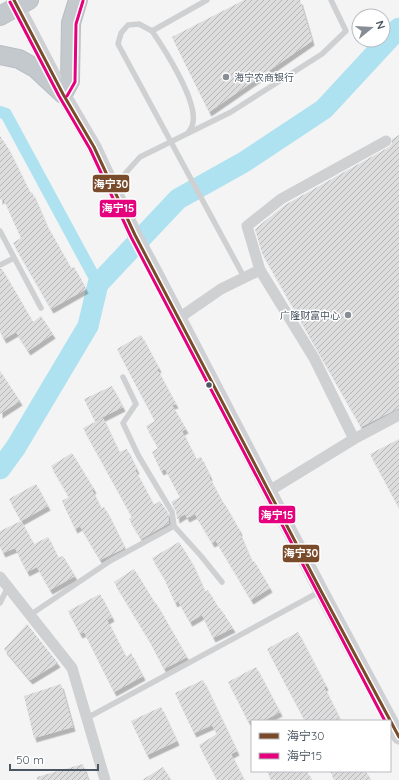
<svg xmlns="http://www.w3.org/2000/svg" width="399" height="780" font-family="Quicksand,'Noto Sans SC',sans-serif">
  <defs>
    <pattern id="building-hatch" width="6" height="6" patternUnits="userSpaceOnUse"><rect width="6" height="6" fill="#ddddde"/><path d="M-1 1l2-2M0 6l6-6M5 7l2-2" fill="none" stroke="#b5b6b7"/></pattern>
    <filter id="shadow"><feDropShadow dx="2.5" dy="4.5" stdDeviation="0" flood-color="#0004"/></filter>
  </defs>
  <rect width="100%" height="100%" fill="#f4f4f4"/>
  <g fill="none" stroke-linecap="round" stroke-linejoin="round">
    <path stroke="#aee2f0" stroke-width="12" d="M0,112L6,114L98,284"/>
    <path stroke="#aee2f0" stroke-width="21" d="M0,469L16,447L88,326L98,284L178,199L244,162L324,109L399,28"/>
  </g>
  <path fill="url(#building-hatch)" filter="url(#shadow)" d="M244,0H300L312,41L209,112L172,37Z
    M399,135V408L361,427L262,253L255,229L285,205L389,147L392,144V139Z
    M0,136L8,148L30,193L32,192L46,224L71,268L74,267L86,289L51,309L13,243L21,238L3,198L0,200Z
    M0,269H2L33,322L41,316L53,334L28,351L16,332L4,339L0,332Z
    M141,335L159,368L157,369L176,404L172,405L186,429L182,431L196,459L201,457L210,476L209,477L223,503H224L240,531L239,532L252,562L254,561L270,588L251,600L216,541L212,543L195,514L187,518L185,514L177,519L176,510L171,502L180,497L165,469L161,471L152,452L158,448L146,426L155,421L117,349Z
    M0,371L20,401L0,414Z
    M112,386L123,407L95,421L84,399Z
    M103,418L119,452L127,449L137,470H135L154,505L160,501L168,513L169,523L141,539L129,519L132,517L83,428Z
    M399,439V508L370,454Z
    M72,453L94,489L92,490L101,508L104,507L108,514L125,548L100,560L80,526L75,529L62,501L69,497L51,466Z
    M36,484L48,506L21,521L9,499Z
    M21,521L34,544L48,537L58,558L63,556L75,576L50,590L37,567L27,572L15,548L3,553L0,547V531Z
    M179,542L191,561L205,592L208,590L219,609L220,608L233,628L213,638L202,615L190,622L178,601L175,603L163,576L152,558Z
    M134,569L155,603H156L187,657L164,669L149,640L114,582Z
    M100,594L112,617L107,620L126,657L131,653L143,676L114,692L84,632L80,634L68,611Z
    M27,624L58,663L30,680L4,649Z
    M298,632L326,686L324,687L341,721H305L267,649Z
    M256,667L280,712L263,721H248L228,682Z
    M203,680L237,751L231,754L244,780H217L199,745L217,734L212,725L194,733L175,693Z
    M61,684L73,727L34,738L24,696Z
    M161,707L177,741L147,755L131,721Z
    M83,764L88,780H37V777Z
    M163,767L171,780H142Z
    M267,771H307L311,780H271Z
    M330,771H366L370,780H334Z"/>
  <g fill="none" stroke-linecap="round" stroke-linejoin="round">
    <g stroke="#b9bec3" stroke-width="20">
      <path id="trunk" d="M0,16L29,0
        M0,55L19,59L35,68L63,94L70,81L71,23L78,0"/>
    </g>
    <path stroke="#ced0d2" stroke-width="5.5" d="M207,0L152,31L139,24L128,25L121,33L118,44L244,277
      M152,31C165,50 197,100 193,122C193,126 190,130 188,133
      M113,187L140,157L231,112L322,54L346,31L331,0
      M0,231L41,308
      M0,265L14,258
      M123,377L136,404L123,423L138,455L172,512L174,526L201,556L222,582
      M0,603L8,587
      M30,615L110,561L174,526
      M87,718L321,591"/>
    <path stroke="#ced0d2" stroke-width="11" d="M179,318L221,289L260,270
      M354,439L314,358L260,270L247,226L281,199L386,141
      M269,491L354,439L399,415
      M0,577L72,668L105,780"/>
    <path stroke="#ced0d4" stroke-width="15" d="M14,0L63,94L94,147L135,235L154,270L321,591L399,737"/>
    <use href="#trunk" stroke="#c4c9cd" stroke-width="18"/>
    <g stroke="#fff" stroke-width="6">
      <path id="bus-1" d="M14,0L63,94L94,147L135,235L321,591L399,737"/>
    </g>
    <g stroke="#fff" stroke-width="6">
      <path id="bus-2" d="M10,2L59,96L90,149L131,237L385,721
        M67,96L75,82L76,24L83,1"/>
    </g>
    <use href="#bus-1" stroke="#7a4b2a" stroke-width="3"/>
    <use href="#bus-2" stroke="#e5007d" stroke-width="3"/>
  </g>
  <g fill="#868d94" stroke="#fff" stroke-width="1.5">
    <circle cx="226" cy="77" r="4"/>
    <circle cx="348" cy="315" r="4"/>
  </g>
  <circle fill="#4a5661" stroke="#fff" stroke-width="1.5" cx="209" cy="385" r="3.5"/>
  <g text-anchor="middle" stroke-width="3" stroke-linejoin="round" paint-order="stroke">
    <g font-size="10" fill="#4a5661" stroke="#fff" text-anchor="start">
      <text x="234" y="81">海宁农商银行</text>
      <text x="340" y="319" text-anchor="end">广隆财富中心</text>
    </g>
  </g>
  <g stroke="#fff" stroke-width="1.5">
    <rect x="92" y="174" width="38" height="19" rx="4" fill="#7a4b2a"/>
    <rect x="99" y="199" width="38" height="19" rx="4" fill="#e5007d"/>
    <rect x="258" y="505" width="38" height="19" rx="4" fill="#e5007d"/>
    <rect x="282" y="544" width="38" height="19" rx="4" fill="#7a4b2a"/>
  </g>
  <g font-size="11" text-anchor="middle" font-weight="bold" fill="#fff">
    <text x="111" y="188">海宁30</text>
    <text x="118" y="212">海宁15</text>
    <text x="277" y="519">海宁15</text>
    <text x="301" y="557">海宁30</text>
  </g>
  <rect x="251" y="720" width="140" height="52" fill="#ffffff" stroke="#b7bbc0"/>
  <rect x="259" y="733" width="20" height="6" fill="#7a4b2a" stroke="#b7bbc0"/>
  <text x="287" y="740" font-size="12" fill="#4a5661">海宁30</text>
  <rect x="259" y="753" width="20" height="6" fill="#e5007d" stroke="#b7bbc0"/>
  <text x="287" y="760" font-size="12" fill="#4a5661">海宁15</text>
  <g transform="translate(371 28) rotate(72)"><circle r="19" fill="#ffffff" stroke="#b7bbc0"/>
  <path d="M0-3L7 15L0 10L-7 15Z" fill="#868d94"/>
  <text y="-6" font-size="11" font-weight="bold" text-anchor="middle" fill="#4a5661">N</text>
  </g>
  <path d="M10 764v6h88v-6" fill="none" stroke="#4a5661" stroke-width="2"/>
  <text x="16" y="764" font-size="12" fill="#4a5661" stroke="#ffffff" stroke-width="3" paint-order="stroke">50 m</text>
</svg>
